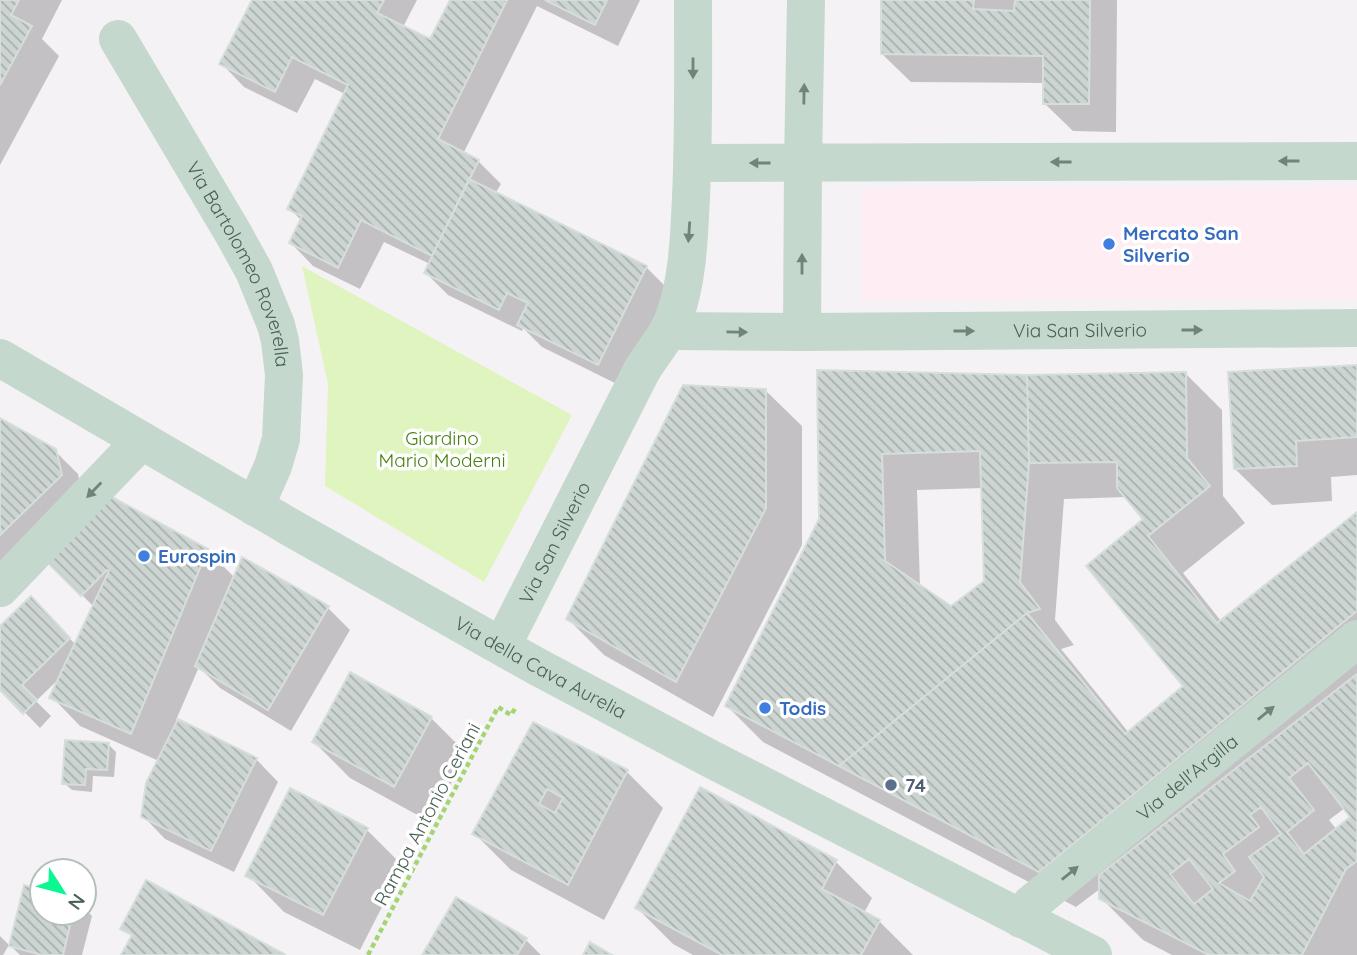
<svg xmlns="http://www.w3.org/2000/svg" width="1357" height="955" font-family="Quicksand,sans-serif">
  <defs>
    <pattern id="building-back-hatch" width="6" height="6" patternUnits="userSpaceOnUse" patternTransform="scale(1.75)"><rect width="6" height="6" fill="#ccd5d2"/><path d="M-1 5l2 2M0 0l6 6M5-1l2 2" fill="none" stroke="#a8b0ad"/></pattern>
  </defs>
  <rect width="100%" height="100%" fill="#f5f2f5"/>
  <path fill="#feedf2" d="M1357,187V299L861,300V188Z"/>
  <path fill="#dff4bf" d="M302,266L572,415L484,582L325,486L328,384Z"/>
  <path fill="#0003" fill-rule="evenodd" d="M0,0H62L42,39L59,56L0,165Z
    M253,0H417L403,27L431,41L452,0H640L618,46L537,6L463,154L478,161L501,184L495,194L646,267L668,289L621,386L542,347L523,328L522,331L448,295L426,273L430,264L384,242L360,289L313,266L291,243L302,221L289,208L345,94L315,79L297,113L244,87L222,64Z
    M883,0H1117L1116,132L1073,131L1044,103L1045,83L911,82L882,54Z
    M1357,367V475L1331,477L1332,501L1272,505L1235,469Z
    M818,371L1027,377L1186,374L1222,410L1223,496L1245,523L1183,573L1221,621L1357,514V955H1172L1143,940L1101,898V888L1076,907L763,742L727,706L820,519ZM983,488L985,582L951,608L920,587L917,490ZM1127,497L1145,520L1088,566L1186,687L1129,733L1061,649L1074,645L1055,620L1064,499ZM1345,808L1353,817L1337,830L1329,820Z
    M765,390L802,426V545L713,717L604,655L568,619Z
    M0,420L55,451L78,474L83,498L0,579Z
    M207,550L235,578L328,608L350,630L291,731L220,688L199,667L176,720L256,759L278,782L234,872L165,839L143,816L159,761L80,726L52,697L60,678L36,701L51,716L40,728L0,687V628L46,614L76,645L94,607L48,561Z
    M431,718L467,754L430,822L350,778L314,742Z
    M534,725L627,772L663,808L604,920L511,870L474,833Z
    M108,744L116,752L114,777L93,776L92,792L72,790L64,783Z
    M291,791L367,830L403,866L360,950L284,912L248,875Z
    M836,862L872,898L864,913L879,921L913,955H693L673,944L637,908Z
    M42,892V913H84V908L92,916L82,955H20L11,946Z
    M0,936L9,945L3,955H0Z
    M526,940L541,955H424Z"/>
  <path fill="url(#building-back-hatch)" stroke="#d6dedc" stroke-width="2" fill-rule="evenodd" d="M0,0H19L11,15L32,26L0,85Z
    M252,0H384L377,13L430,39L450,0H507L438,139L479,160L432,256L361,220L338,268L289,243L302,216L287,209L348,85L292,57L275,92L219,64Z
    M545,0H607L595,25Z
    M881,0H974L973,9L1014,11L1015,0H1090L1089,104H1043V56L881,54Z
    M469,179L647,266L598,365L517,325L528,303L507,293L499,310L424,273Z
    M1357,365V437L1296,441L1297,466L1234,469L1228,372Z
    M817,370L1027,375L1029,463L1020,582L1040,609L1027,613L839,766L725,706L819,519ZM980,451L984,581L951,606L885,561L882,454Z
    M1186,372L1187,458L1210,486L1148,536L1217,623L1357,512V611L1039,872L839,766L1027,613L1125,734L1183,686L1086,566L1143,519L1117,488V462L1029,463L1027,375Z
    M683,385L766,389V508L676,682L566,619Z
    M0,418L56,449L62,475L0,535Z
    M110,496L208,549L131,734L49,698L109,571L107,570L81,596L46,561Z
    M242,557L329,606L268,710L195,666Z
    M31,596L70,638L22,685L37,700L23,714L0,690V626Z
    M350,672L432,717L394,787L312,742Z
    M1357,674V861L1346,869L1302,955H1209L1099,899V875ZM1308,763L1350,817L1304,854L1287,832L1314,810L1289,778ZM1261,807L1281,834L1249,857L1264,877L1250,901L1219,883L1235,871L1223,854L1259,827L1250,815ZM1189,859L1213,889L1194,904L1170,874Z
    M178,719L257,758L211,851L141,817L146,783Z
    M533,722L628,770L568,885L472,834ZM547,789L563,798L555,813L539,804Z
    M65,740L109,743L107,770L86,769L85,785L62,784Z
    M700,787L837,860L822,889L880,920L861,955H722L635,908Z
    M290,788L368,828L323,915L245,876Z
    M146,880L286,955H121L132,935L120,929Z
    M24,885L42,890V913H73L63,955H42L9,946Z
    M456,897L527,938L517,955H422Z
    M590,942L612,955H583Z"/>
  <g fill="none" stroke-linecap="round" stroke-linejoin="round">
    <path stroke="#a3d673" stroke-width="4.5" stroke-dasharray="5 3.5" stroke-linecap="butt" d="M368,955L498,707L511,715L516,707"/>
    <g stroke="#c5d8cd" stroke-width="38">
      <path id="s1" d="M118,39L233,233L254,271L276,325L280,341L284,375L281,439L273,466L255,507"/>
      <path d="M693,163L1357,161"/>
      <path id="s2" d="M669,331L802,332L1357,328"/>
      <path d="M802,332L803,163L806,0"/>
      <path id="s3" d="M0,358L295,530L536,666L709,758L1093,955"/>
      <path d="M0,588L141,441"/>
      <path id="s4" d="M502,646L641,372C651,354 667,338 674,318C688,280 689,237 691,197C694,132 693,66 693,0"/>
      <path id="s5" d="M1021,919L1031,904L1357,639"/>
    </g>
  </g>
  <defs><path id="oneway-solid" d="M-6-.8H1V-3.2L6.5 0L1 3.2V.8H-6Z" transform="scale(1.75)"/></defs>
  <g fill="#6e8578">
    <use href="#oneway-solid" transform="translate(693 68) rotate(90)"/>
    <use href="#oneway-solid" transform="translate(804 94) rotate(-89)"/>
    <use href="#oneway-solid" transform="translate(1289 161) rotate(180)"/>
    <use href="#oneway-solid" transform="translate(1061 162) rotate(180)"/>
    <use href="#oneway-solid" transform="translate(760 163) rotate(180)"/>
    <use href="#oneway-solid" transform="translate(689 232) rotate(94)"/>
    <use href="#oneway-solid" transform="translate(802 264) rotate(-90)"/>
    <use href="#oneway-solid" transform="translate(1192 330)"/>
    <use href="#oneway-solid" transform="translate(964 331)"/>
    <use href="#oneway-solid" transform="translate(737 332) rotate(1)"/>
    <use href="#oneway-solid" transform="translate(94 490) rotate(134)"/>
    <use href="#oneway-solid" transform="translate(1266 713) rotate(-39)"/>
    <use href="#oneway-solid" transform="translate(1070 873) rotate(-39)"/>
  </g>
  <g fill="#3f7fe0" stroke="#fff" stroke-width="2.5">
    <circle cx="1109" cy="244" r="7"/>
    <circle cx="144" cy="556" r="7"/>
    <circle cx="765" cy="708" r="7"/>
  </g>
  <circle fill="#5c6f8a" stroke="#fff" stroke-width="2.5" cx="891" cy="785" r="7"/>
  <g text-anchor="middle" stroke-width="7" stroke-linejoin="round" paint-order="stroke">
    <g font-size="19" font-weight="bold" fill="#366cbe" stroke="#fff" text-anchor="start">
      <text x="1123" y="240">Mercato San<tspan x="1123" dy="22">Silverio</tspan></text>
      <text x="158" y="563">Eurospin</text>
      <text x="779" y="715">Todis</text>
    </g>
    <g font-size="19" fill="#486254" stroke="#fff">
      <text dy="7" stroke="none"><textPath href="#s1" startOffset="257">Via Bartolomeo Roverella</textPath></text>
      <text dy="7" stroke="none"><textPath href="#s2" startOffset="411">Via San Silverio</textPath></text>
      <text dy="7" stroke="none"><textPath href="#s4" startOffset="116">Via San Silverio</textPath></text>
      <text dy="7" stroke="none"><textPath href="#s3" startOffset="623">Via della Cava Aurelia</textPath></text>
      <text dy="7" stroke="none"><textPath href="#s5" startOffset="219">Via dell'Argilla</textPath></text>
      <text transform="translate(427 814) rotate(-62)" y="7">Rampa Antonio Ceriani</text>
    </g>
    <g font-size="19" fill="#47810f" stroke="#fff">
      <text x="442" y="445">Giardino<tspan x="442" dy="22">Mario Moderni</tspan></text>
    </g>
    <g font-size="19" font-weight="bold" fill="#4e5e75" stroke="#fff" text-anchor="start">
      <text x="905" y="792">74</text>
    </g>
  </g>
  <g transform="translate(63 892) rotate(126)"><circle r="33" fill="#ffffff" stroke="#b6c0bb" stroke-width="2"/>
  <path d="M0-5L12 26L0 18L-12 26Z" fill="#0af791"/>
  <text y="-10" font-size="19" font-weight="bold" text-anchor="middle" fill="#486254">N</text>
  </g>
</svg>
